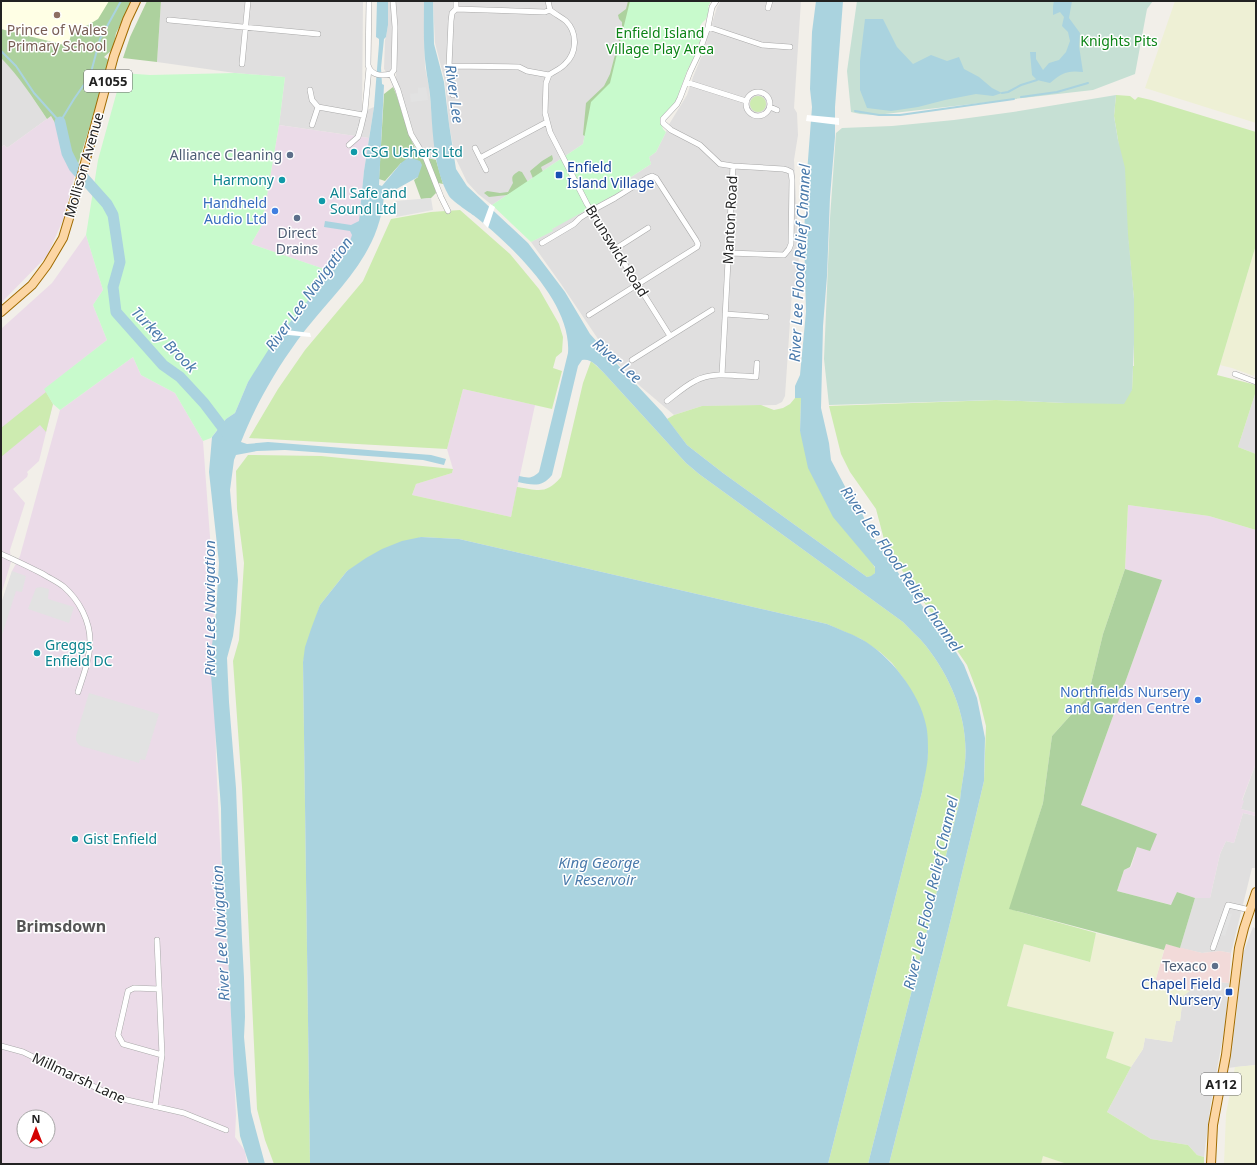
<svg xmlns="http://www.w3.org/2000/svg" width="1257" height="1165" font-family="'Noto Sans',sans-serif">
  <rect width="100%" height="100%" fill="#f2efe9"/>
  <path fill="#e0dfdf" d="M161,1H363L362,112L374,107L369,138L279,125L285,77L235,73L157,62Z
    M388,1H424V29L425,67L429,87L436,160L427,158L414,133L402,98L396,79V72H386L384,69L385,40L386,37L388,25Z
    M433,1H630L610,83L591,102L583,144L492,205L478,194L467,182L455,157L449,124L445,82L435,43Z
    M721,1H801L794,108L797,113L798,135L794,160L799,256L797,292H792L785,396L782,402L776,405L702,406L674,415L641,387L621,367L600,342L561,284L531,242L552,231V229L651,164L649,157L656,152L666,132L668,126L687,95L693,77L703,53L717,7Z
    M1,58L10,67L24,85L47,119L7,148L4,145L1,148Z
    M1256,391V454L1238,447Z
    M1256,763V813L1241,809L1243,801H1242Z
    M1243,813L1256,816V868H1252L1231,953L1220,951L1202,953L1180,948L1195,898H1210L1220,854L1226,841L1234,843Z
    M1253,927L1256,929V1065L1227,1068L1236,1018L1242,956Z
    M1191,979L1229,983L1225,1026L1211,1102L1204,1157L1197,1155L1188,1145L1151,1139L1107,1112L1131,1067L1143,1049L1145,1038L1172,1042L1176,1021H1180L1183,996Z"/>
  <path fill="#f2dad9" d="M1166,944L1202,953L1220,951L1231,953L1229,983L1191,979L1190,991L1155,982Z"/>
  <path fill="#ebdbe8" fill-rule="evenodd" d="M51,116L58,128L64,154L69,166L75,174L63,220L47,256L1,303V148L4,145L7,148Z
    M279,125L369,138L364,171L359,221L350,241L330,271L251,244L262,225Z
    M86,235L103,290L93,305L107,340L45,389L53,404L39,461L27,472L28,474L27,477L13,489L25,503L10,550L11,562L1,595V329L52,283Z
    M133,357L141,375L175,393L203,441L213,578L216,760L222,884L227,936L236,1115L235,1137L245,1151L247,1164H1V604L12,571L20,556L60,410ZM24,1117H48V1141H24Z
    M463,389L535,405L511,517L412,495L416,484L452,473L453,469L447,449Z
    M1128,505L1209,516L1256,530V763L1242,800L1244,801L1241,809L1256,813V816L1243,813L1234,843L1226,841L1220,854L1210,898H1195L1177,892L1172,905L1117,891L1124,870L1131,867L1137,847L1081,805L1162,580L1125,569Z"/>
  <path fill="#ffffe5" d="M1,1H120L93,52L1,29Z"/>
  <path fill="#eef0d5" d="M1175,1H1256V123L1145,88Z
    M1256,245V369L1254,376L1232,368L1220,365Z
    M1096,933L1164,950L1155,982L1190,991L1183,996L1180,1021H1176L1172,1042L1145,1038L1143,1049L1131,1067L1106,1058L1114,1032L1007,1006L1024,944L1089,962Z
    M1256,1065V1164H1224L1226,1114L1235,1067Z
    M1043,1156L1068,1164H1041Z"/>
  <path fill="#cdebb0" d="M1116,95L1130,96L1135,100L1138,97L1151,100L1256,132V245L1217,375L1256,385V391L1238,447L1256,454V530L1209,516L1128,505L1125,569L1103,634L1088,696L1052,736L1043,803L1010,909L1096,933L1090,962L1024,944L1007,1006L1114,1032L1106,1058L1131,1067L1107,1112L1151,1139L1188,1145L1197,1155L1204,1157V1164H1067L1043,1156L1041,1164H889L948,931L976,815L984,781L986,726L978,694L967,665L886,547L876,509L850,472L841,454L829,406L996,400L1066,403L1132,390L1133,366H1134V299L1118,140L1114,116Z
    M750 104a8 8 0 1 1 16 0a8 8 0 1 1-16 0Z
    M460,210L510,254L539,289L559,324L563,337L562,352L556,357L553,368L562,371L552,409L463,389L447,449L249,438L278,389L305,350L363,281L391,219L431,212Z
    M591,361L603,372L686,463L699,474L903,622C910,630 919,637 926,646C952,679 969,721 965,763C964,775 961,788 960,800L868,1164H828L922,792L928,753L906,682L892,663L880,652L861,639L827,624L459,539L421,537L347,571L320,605L303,662L310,1164H274L265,1140L257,1109L242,787L233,661L239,640L244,563L237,509L236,471L248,455L321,456L453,469L452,473L416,484L412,495L511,517L517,487C538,490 546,495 561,477L583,383Z
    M46,392L53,404L46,432L40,425L1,457V428Z
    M795,398H801L800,431L875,568V573L872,576L867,577L723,473L687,445L667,419L674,415L702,406L761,405L774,410L783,408L790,404Z"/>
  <path fill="#add19e" d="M109,1H133L116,33L113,49L104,57L110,61L75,174L69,167L64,154L58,128L51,116L47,119C33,98 19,76 1,58V29L68,46L72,31L88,25L98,19Z
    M147,1H161L157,62L123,58L130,37Z
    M628,1H631L625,41L620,42L617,38L616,33L620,32L622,28V22L619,19L618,15L626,9Z
    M617,47L621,48L617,72L588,138L583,135L586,103L604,86L610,74Z
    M393,87C401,102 409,149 423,157C427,158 432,159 436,160L443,184L434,182L436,193L431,198L421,199L414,180L418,177L401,163L385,181L379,179L384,94Z
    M552,155L553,159L552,161L541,167L543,172L534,181L530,171L542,161Z
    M519,171L522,172L529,184L507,195L489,197L484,193L487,191L500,193L508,192L513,183C511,176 513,175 519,171Z
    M1125,569L1162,580L1081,805L1157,834L1150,851L1137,847L1130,867L1124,870L1117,891L1171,905L1177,892L1195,898L1180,948L1166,944L1164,950L1009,909L1043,803L1052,736L1088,696L1103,634Z"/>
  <path fill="#c6e0d4" d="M857,1H1153L1147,9L1135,74L1093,90L876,115L860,114L851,112L847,71Z
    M1116,95L1114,116L1118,140L1125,168L1128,234L1134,299V344L1132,390L1124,404L1066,403L996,400L829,405L824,359L830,218L836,133L842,128L892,126L954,120L1013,112Z"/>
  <path fill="#c8facc" d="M630,1H711L708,7L710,8L706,19L702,23L700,26L702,35L696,53L687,71L676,101L661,119V123L663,129L666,132L656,152L649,157L651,164L631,177L630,186L552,229L553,231L531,242L492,205L583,144L591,102L610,83Z
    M122,73L150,75L235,73L285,77L279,125L262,225L251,244L330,271L323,282L248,382L235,413L226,419L211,438L203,441L175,393L141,375L133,357L60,410L53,404L44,389L107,340L93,305L103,290L86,235L98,160Z"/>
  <path fill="#e2e2e2" d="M426,87L428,100L411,102L410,94L418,93V88Z
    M431,198L433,210L396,217L395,201Z
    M12,571L26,576L22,592L16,591L2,635L1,604Z
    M41,587L49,589L48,599L74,607L69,623L28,609L36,588Z
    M89,693L159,714L145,760L140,759L139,763L81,746L78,744L76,740V736Z
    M1228,913L1232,914L1225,936L1221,935Z"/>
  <path fill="#aad3df" d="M377,1H388V25L386,37L384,39L381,68L382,84L384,85L379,185L382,186L401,163L409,157L420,161L422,165L418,177L384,196C379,259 331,294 297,341C274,373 255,406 241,442L247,444L268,442L431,455L446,459L444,465L423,460L285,450L257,451L236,455L234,460L230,490L238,580L236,613L233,636L227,658L229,702L236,788L242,940L244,978L245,1017L244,1037L251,1112L265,1164H249L240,1136L234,1074L227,936L222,884L221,808L210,661L216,613L219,563L209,472L212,437L226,419L235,413L248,382L272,344L323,282L350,241L352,235L350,231L324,227L325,221L351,225L359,221L364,171L374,107L379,44V39L376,37Z
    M424,1H433L434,44L444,82L449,124L456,169L467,186L528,243L565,292L590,334L617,364L662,412L687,445L723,473L867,577L871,576L875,573V567L833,517L808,468L800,431L801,398H795V386L800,375L806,312L804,234L807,173L812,107L810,89L812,32L816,1H843L835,107V137L830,197L827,276L823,326L821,408L829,443L831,460L850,496L853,494L872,535L906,584L951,644L964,665L977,698L985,738L984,781L976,815L948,931L889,1164H868L960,800C961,787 964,775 965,763C969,721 952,679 926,646C919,637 910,630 903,622L699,474L686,463L603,372C597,366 591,358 582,360L578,366L552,475C542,488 532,485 518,482L519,476C528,478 532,479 539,472L568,353C572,303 513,247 477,218C471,213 453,202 449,196C432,166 433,128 430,95C429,86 427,77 426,68C423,46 424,23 424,1Z
    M1054,1H1072L1069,18L1080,33L1079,46L1083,72C1067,70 1062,73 1050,83L1037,80L1032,75L1030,52H1036V59L1043,70L1049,63L1059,60L1066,52L1070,41L1068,32L1062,26L1064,17L1060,12L1053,15V6Z
    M865,19H883L897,47L913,64L931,55L947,61L959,57L964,69L979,77L992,88L1002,93L993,96L976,94L945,100L918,107L891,111L867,108L860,90V61Z
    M421,537L459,539L827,624C838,629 850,633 861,639C889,654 920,693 926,725C928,733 928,744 928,752C928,765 924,779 922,792L828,1164H310L303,662L305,647L311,629L320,605L347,571L366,558L382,549L402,541Z"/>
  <path fill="#fff" d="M807,115L839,118V125L806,121Z
    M490,204L495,207L488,228L483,223Z
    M279,329L310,333L311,337L277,334Z"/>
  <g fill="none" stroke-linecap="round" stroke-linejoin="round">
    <path stroke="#aad3df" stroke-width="2" d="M1,51L16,66L34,93L60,122L74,99L90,76L100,39L121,1
      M1002,93L1008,92L1021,85L1037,80
      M1021,97L1057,92L1088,83
      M855,111L879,115H900L1014,99"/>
    <path stroke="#aad3df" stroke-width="11" d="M60,122L67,153L74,167L107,204L113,215L120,262L113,287L116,312L163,365L180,377L204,403L229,436"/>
    <g stroke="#a9a9a9" stroke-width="6">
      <path id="minor" d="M369,1L368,65C371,76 381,76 391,74L394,70L395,27L393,1
        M548,1L550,10
        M716,1L712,7L708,27L699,53L690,72L680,98L677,104L663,119V123L671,130L700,145L720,164L733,166L722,375
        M768,8L770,1
        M456,9V1
        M169,20L318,34
        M708,27L762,45L790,47
        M242,64L248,1
        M449,66L519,67L527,71L549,75
        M391,74L398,90L411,134L426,159L441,197L448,211
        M549,75L546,83L545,113L550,132L587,204L670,336
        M549,75C554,71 561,69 565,64C577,53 578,33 566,21C561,17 555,14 550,10
        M686,82L746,101
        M310,90L312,100L318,107L312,125
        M746 104a12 12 0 1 1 24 0a12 12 0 1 1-24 0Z
        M453,95L449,66L451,21L452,13L456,9L545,12L550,10
        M318,107L363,115
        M770,107L777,110
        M349,145L358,137L361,127L365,110L369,68
        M475,148L480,158
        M486,170L480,158L547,122
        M542,243L574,224L580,218L591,211L615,198L647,178L652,176L656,178L696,240L698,244L697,247L589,315
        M615,249L648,228
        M729,253L784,255L789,249L791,244L792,180L791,172L787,170L783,169L733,166
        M725,314L766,317
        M632,360L712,310
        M1235,374L1256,382
        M667,401C676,394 685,386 695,381C712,371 737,376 756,377L757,363
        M1,554C15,560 29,567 43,574C49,578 58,582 64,587C79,600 90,621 90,641C90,659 83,676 78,692
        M1213,948L1228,905L1250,910
        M159,989L134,988L128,991L118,1035L123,1044L162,1055
        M1,1046L23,1052L105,1092L127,1100L184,1113L226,1130
        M155,1107L162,1055L157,940"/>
    </g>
    <g stroke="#a06b00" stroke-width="10">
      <path id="primary" d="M1,312L32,285L47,265L63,238L79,185L114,56L127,20L136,1
        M1211,1164L1213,1125L1226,1055L1239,948L1244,928L1256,892"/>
    </g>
    <use href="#minor" stroke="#fff" stroke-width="5"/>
    <use href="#primary" stroke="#fcd6a4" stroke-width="8"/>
  </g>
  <circle fill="#8d6e63" stroke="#fff" stroke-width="1.5" cx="57" cy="15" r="4"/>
  <g fill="#0f9aa8" stroke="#fff" stroke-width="1.5">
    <circle cx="354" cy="152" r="4"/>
    <circle cx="282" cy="180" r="4"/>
    <circle cx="322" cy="201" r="4"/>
    <circle cx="37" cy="653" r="4"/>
    <circle cx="75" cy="839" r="4"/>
  </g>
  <g fill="#5c6f8a" stroke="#fff" stroke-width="1.5">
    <circle cx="290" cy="155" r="4"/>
    <circle cx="297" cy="218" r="4"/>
    <circle cx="1215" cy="966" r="4"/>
  </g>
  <g fill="#1a4fb4" stroke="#fff" stroke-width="1.5">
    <rect x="555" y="171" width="8" height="8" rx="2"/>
    <rect x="1225" y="988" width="8" height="8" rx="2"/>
  </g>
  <g fill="#3f7fe0" stroke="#fff" stroke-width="1.5">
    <circle cx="275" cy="211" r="4"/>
    <circle cx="1198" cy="700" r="4"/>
  </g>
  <g text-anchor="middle" stroke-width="3" stroke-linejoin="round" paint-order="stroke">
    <g fill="#fff" stroke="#646464" stroke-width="1">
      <rect x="84" y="70" width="48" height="22" rx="3"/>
      <rect x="1201" y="1073" width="40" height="22" rx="3"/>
    </g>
    <g font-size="13" font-weight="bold" fill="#222">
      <text x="108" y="86">A1055</text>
      <text x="1221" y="1089">A112</text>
    </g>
    <g font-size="14" fill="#785e54" stroke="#fff">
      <text x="57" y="35">Prince of Wales<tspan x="57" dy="16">Primary School</tspan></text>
    </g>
    <g font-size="14" fill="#0c8416" stroke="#fff">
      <text x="660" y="38">Enfield Island<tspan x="660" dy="16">Village Play Area</tspan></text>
      <text x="1119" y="46">Knights Pits</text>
    </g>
    <g font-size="14" fill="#0d838f" stroke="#fff" text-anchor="start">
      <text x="362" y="157">CSG Ushers Ltd</text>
      <text x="274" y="185" text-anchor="end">Harmony</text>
      <text x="330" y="198">All Safe and<tspan x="330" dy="16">Sound Ltd</tspan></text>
      <text x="45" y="650">Greggs<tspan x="45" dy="16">Enfield DC</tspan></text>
      <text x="83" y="844">Gist Enfield</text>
    </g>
    <g font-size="14" fill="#4e5e75" stroke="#fff" text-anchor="end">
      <text x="282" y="160">Alliance Cleaning</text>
      <text x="297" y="238" text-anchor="middle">Direct<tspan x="297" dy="16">Drains</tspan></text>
      <text x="1207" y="971">Texaco</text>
    </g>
    <g font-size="14" fill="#222" stroke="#fff">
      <text transform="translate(84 165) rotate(-74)" y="5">Mollison Avenue</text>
      <text transform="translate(730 220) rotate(-87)" y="5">Manton Road</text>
      <text transform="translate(617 251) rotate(58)" y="5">Brunswick Road</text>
      <text transform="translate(79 1078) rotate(25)" y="5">Millmarsh Lane</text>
    </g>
    <g font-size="14" fill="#164399" stroke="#fff" text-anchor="start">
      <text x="567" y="172">Enfield<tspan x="567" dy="16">Island Village</tspan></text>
      <text x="1221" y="989" text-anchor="end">Chapel Field<tspan x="1221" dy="16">Nursery</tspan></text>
    </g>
    <g font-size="14" fill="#366cbe" stroke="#fff" text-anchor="end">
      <text x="267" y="208">Handheld<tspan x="267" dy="16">Audio Ltd</tspan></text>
      <text x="1190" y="697">Northfields Nursery<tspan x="1190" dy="16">and Garden Centre</tspan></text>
    </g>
    <g font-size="15" font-style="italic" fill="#4a7aab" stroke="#fff">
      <text transform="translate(454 94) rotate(82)" y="5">River Lee</text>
      <text transform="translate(800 263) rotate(-87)" y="5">River Lee Flood Relief Channel</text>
      <text transform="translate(309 294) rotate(-54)" y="5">River Lee Navigation</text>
      <text transform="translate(164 340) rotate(45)" y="5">Turkey Brook</text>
      <text transform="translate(617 361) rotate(41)" y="5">River Lee</text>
      <text transform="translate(901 569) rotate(55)" y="5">River Lee Flood Relief Channel</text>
      <text transform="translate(210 608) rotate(-90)" y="5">River Lee Navigation</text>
      <text x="599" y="868">King George<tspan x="599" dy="17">V Reservoir</tspan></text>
      <text transform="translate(931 893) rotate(-77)" y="5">River Lee Flood Relief Channel</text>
      <text transform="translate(221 933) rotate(-93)" y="5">River Lee Navigation</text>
    </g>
    <g font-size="16" font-weight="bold" fill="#555" stroke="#fff">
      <text x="61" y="932">Brimsdown</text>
    </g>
  </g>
  <rect width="1257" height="1165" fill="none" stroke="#222222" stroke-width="4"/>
  <g transform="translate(36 1129)"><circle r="19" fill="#ffffff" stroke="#a7a7a7"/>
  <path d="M0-3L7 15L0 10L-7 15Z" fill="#d40000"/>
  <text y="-6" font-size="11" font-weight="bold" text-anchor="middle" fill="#222222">N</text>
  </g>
</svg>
